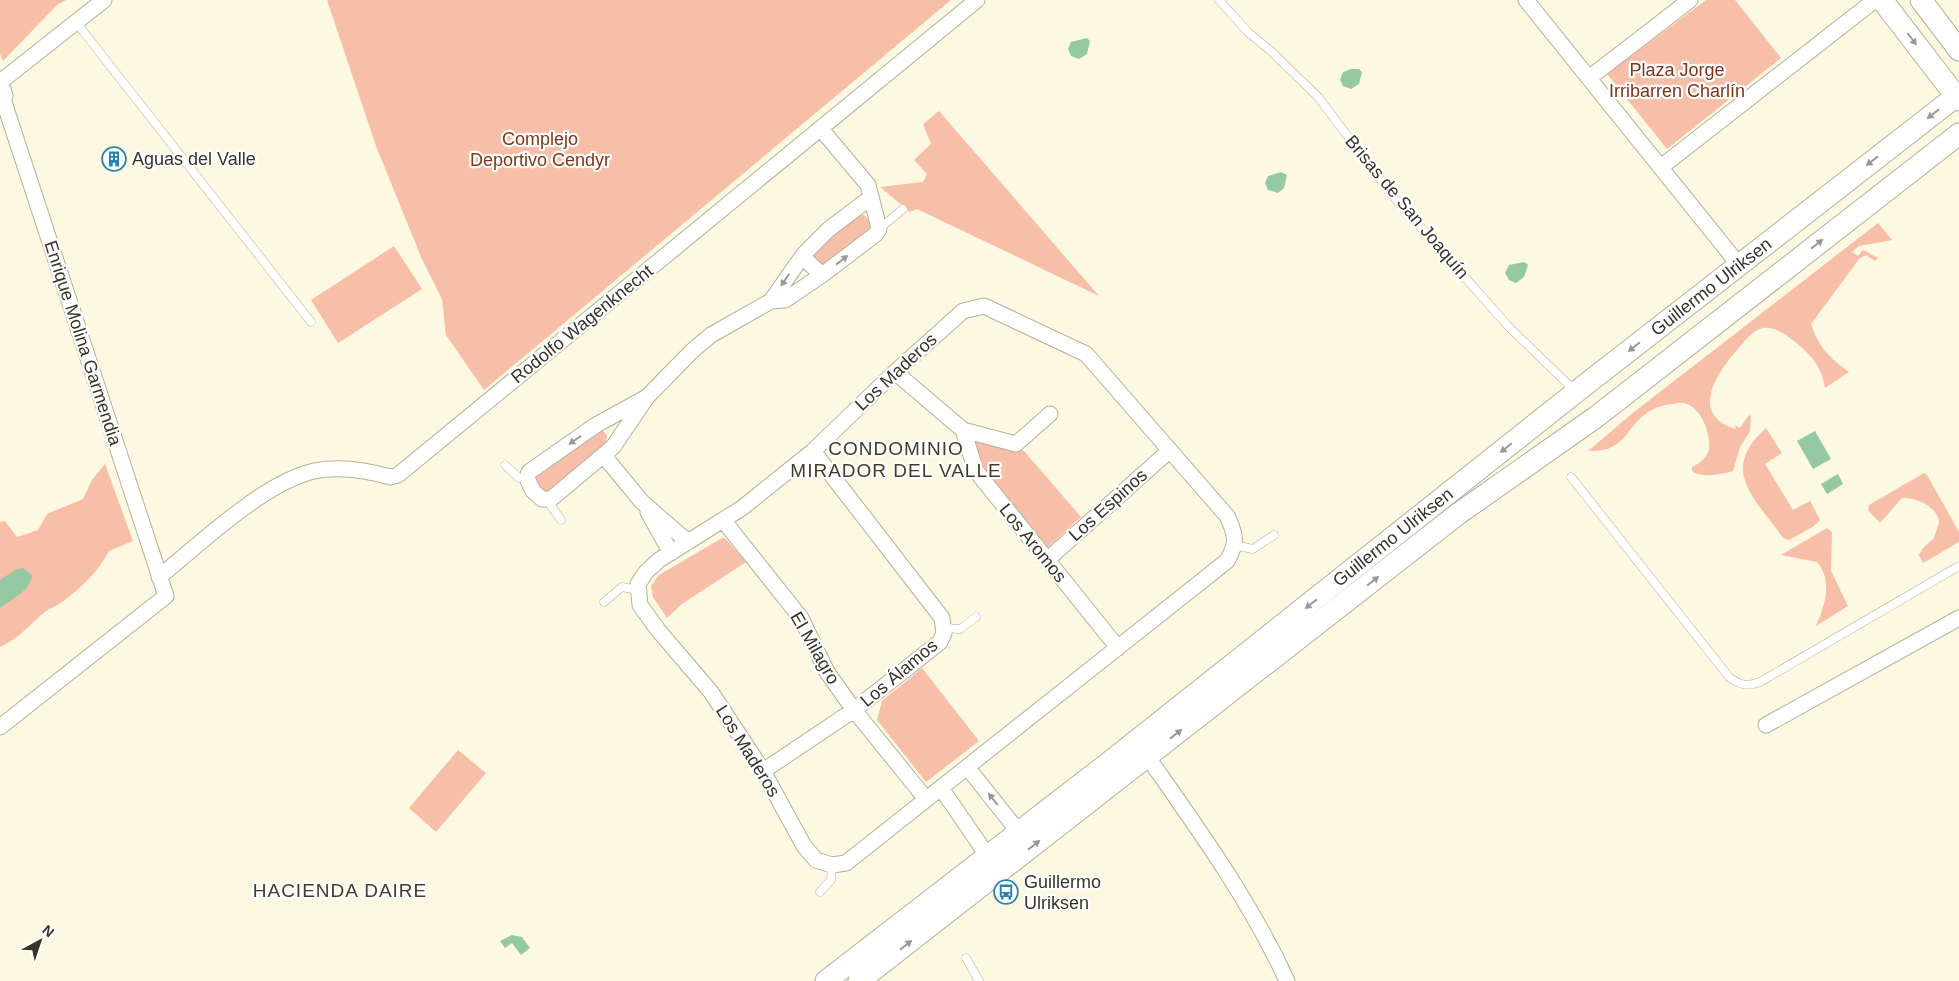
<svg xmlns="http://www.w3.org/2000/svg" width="1959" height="981" font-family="Arial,sans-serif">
  <rect width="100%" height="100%" fill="#fdf8e1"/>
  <path fill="#f7bea8" d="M0,0H66L57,5L3,61L0,54Z
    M327,0H951L484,390L446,335L442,299L421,257L376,146Z
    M1706,0H1735L1781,58L1667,149L1607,74Z
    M939,111L1099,296L917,209L910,212L880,187L923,182L927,174L914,160L931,144L923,124Z
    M857,214L864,215L871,222L870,229L831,263L821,266L814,261L811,252Z
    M1878,223L1892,240L1859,246L1852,252L1858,256L1863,250L1878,258L1875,261L1866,255L1859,259L1811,324C1819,348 1829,357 1849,372L1825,388C1822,369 1814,358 1800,346C1791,338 1776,326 1763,328C1752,330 1744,342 1737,350C1716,374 1689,415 1736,429L1735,425L1740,428L1749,415L1751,416L1750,431L1740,447L1733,471C1721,474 1702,479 1692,471V467C1700,463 1708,458 1709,448C1711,431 1698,400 1678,403C1670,404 1659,406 1652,410C1625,423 1629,453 1588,451L1634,412Z
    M394,246L422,289L338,343L311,300Z
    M599,427L607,435L606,446L554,489L543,492L534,483L537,469Z
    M1766,428L1782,453L1765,464L1793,510L1810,501L1820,520L1814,526L1789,540L1783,538C1756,499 1718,471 1766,428Z
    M972,436L1024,451L1081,517L1045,550L980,467Z
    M105,464L133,541L109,551C99,571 81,588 62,602C57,606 50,608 45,612C28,626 21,637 0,647V522L5,521L17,537L38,530L47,514L83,499L92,480Z
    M1924,473L1927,475L1959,532V542L1923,563L1919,555L1923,548L1934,538L1939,522C1938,507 1916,497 1902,498L1880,523L1868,510L1869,505Z
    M1827,528L1832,532L1831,571L1848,606L1816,626C1825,605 1833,581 1817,562L1781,555Z
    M722,538H725L746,562L682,604L667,618L653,597L651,586L659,575Z
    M922,668L979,741L926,782L877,720L882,701Z
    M458,750L486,773L436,832L409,808Z"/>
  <path fill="#95c9a3" d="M1087,38L1090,41L1087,54L1079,59L1071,56L1068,49L1071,42Z
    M1351,69H1359L1362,72L1359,84L1351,89L1343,86L1340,80L1343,72Z
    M1281,172L1287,175L1284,188L1278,193L1268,190L1265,183L1268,176Z
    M1524,262L1528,265L1524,277L1516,283L1509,280L1505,273L1509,265Z
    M1815,431L1831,459L1813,469L1797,441Z
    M1838,474L1843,484L1827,494L1821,484Z
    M23,568L32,575C31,590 11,600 0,608V580L17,569Z
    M512,935L522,937L530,948L521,955L512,943L505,948L500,941Z"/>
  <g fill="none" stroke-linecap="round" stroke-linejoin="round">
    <g stroke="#b4b09a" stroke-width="9">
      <path id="lane" d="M1219,0L1248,32L1273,53L1318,97L1393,196L1508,326L1575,391
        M75,21L311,322
        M879,229L903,209
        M505,465L519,478H527
        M1571,477L1729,677C1739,685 1748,687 1760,682L1959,566
        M547,500L561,520
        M1234,545L1253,549L1274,535
        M604,602L622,587L638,590
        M944,628L960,629L976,617
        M820,892L831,880L832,865
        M966,958L979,981"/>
    </g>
    <g stroke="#b4b09a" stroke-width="17">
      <path id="street" d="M1526,0L1739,265
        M1589,78L1690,0
        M0,82L104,0
        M1661,167L1875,0
        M804,254L807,261L822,275
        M771,301L804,254L829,229L870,198
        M984,306L1086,354L1227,516C1236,535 1238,542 1227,561L846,863L832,865L816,860L804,846L763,771L711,692L658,630L640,605L638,584L646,572L659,560L742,508L813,451L895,372L963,311Z
        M895,372L963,430L976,471L1118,648
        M647,397L596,425L529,472L527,478L533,491L542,499H551L613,447L647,397L692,351L711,335L771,301L785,300L822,275L876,234L879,229L878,224L868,185L821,129
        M963,430L1016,444L1050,414
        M604,456L642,502L688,542
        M648,512L671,553
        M723,520L801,618L827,672L854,710L926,799
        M1047,560L1169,451
        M159,577C201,543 263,483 314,471C339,466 366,470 390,477L398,475L977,0
        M1766,725L1959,618
        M0,727L166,596L2,96
        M1147,756C1198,829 1250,900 1287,981
        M967,767L1018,831
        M763,771L854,710L940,642L944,633L942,618L813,451
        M941,788L987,855"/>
    </g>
    <g stroke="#b4b09a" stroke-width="23">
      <g id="secondary">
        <path d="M1882,0L1959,100"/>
        <path d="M1921,0L1959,50"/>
        <path d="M0,90L2,96L0,97"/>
        <path id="s1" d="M826,981L1107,764L1576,392L1959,94"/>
        <path d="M859,981L1458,514L1596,417L1959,134"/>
      </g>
    </g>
    <use href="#lane" stroke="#fff" stroke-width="8"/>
    <use href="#street" stroke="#fff" stroke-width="15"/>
    <use href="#secondary" stroke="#fff" stroke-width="21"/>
  </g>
  <defs><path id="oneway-solid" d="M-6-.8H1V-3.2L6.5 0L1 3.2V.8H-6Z" transform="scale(1.25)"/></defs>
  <g fill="#9a9994">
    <use href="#oneway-solid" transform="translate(1912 39) rotate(53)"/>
    <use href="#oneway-solid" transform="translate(1933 114) rotate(142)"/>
    <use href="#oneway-solid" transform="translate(1872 161) rotate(142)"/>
    <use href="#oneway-solid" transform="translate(1817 244) rotate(-38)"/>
    <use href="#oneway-solid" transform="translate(842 260) rotate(-38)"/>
    <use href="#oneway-solid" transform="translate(785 280) rotate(124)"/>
    <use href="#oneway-solid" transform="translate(1634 347) rotate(142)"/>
    <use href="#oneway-solid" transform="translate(575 440) rotate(145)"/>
    <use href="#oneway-solid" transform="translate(1506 448) rotate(141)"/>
    <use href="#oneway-solid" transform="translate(1373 581) rotate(-38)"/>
    <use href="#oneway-solid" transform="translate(1311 604) rotate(142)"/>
    <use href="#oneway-solid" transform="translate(1176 734) rotate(-38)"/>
    <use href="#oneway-solid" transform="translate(993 799) rotate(-129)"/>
    <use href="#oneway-solid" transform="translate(1034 845) rotate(-38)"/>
    <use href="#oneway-solid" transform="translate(906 945) rotate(-38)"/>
  </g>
  <defs>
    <g id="building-ring" transform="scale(1.25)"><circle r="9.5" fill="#fff" stroke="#2883b0" stroke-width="1.5"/><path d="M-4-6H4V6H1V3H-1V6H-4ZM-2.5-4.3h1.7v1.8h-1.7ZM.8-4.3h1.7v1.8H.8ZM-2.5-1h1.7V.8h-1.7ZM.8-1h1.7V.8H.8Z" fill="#2883b0"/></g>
    <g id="bus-ring" transform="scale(1.25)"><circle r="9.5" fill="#fff" stroke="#2883b0" stroke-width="1.5"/><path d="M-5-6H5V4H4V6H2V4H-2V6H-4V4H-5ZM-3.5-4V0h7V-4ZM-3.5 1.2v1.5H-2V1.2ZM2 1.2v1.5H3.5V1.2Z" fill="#2883b0"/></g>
  </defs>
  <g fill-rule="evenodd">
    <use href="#building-ring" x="114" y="159"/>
    <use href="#bus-ring" x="1006" y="892"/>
  </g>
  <g text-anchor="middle" stroke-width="4.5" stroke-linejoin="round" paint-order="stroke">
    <g font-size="18" fill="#7d3617" stroke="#fff">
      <text x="1677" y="76">Plaza Jorge<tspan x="1677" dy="21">Irribarren Charlín</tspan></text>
      <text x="540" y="145">Complejo<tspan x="540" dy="21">Deportivo Cendyr</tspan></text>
    </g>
    <g font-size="18" fill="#35332a" stroke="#fff" text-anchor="start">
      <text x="132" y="165">Aguas del Valle</text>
      <text x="1024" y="888">Guillermo<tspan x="1024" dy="21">Ulriksen</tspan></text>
    </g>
    <g font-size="18" fill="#35332a" stroke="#fff">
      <text transform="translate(1407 207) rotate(50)" y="6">Brisas de San Joaquín</text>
      <text dy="6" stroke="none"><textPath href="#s1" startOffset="1125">Guillermo Ulriksen</textPath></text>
      <text transform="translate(582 324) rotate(-39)" y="6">Rodolfo Wagenknecht</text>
      <text transform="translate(83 343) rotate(72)" y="6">Enrique Molina Garmendia</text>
      <text transform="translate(896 372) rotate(-43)" y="6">Los Maderos</text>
      <text transform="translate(1108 505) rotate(-42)" y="6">Los Espinos</text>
      <text dy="6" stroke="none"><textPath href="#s1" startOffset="720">Guillermo Ulriksen</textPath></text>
      <text transform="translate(1033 543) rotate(51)" y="6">Los Aromos</text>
      <text transform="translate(815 648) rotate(60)" y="6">El Milagro</text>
      <text transform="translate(899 673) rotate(-40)" y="6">Los Álamos</text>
      <text transform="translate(748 751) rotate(58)" y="6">Los Maderos</text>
    </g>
    <g font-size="19" letter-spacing="1" fill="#413d2a" stroke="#fff">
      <text x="896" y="455">CONDOMINIO<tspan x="896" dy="22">MIRADOR DEL VALLE</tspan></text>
      <text x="340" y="897">HACIENDA DAIRE</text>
    </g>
  </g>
  <g transform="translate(40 941) rotate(40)" stroke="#ffffff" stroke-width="4" paint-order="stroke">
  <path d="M0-4L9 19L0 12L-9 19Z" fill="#35332a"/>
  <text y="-8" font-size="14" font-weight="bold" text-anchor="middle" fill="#35332a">N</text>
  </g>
</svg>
